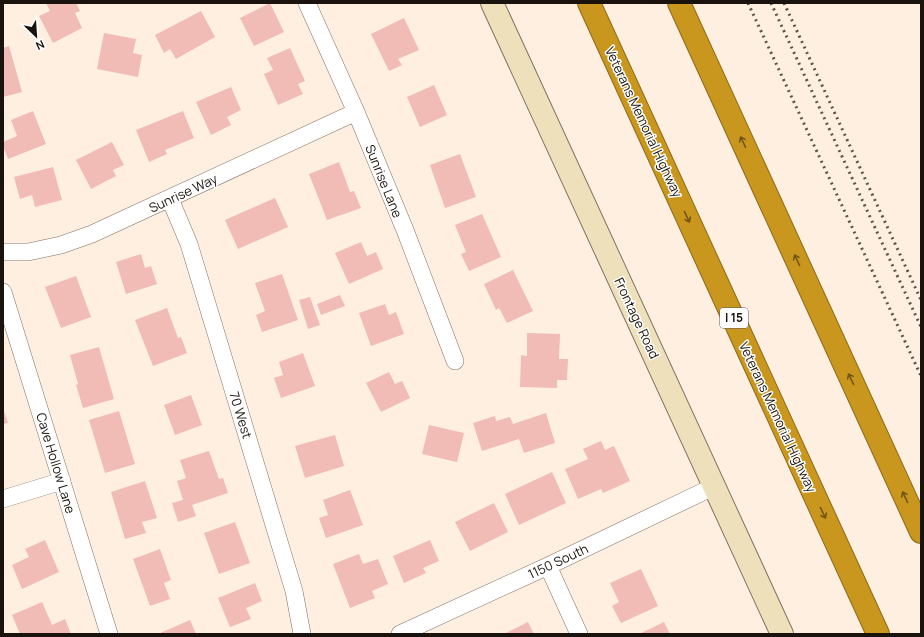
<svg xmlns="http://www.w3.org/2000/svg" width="924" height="637" font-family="Manrope,sans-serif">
  <rect width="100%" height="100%" fill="#ffefe0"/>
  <path fill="#f1bbb6" d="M46,3H76L80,11L75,13L82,28L53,43L39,16L50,11Z
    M270,3L284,32L254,46L240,18Z
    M201,11L215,37L176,59L170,49L164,53L155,35Z
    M404,18L419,50L398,59L402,65L389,71L371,34Z
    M104,33L136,39L133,53L142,55L138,77L97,69Z
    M9,46L22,92L3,97V48Z
    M290,48L305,81L298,84L303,94L278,105L264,74L273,70L267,58Z
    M434,85L447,115L420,127L407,97Z
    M231,87L241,110L227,117L231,125L211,135L196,102Z
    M33,111L46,144L8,159L3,146V142L17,136L11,120Z
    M183,111L194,138L165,150L167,154L149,162L136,130Z
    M112,142L124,165L113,170L116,176L91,189L76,160Z
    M460,154L476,197L445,208L430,165Z
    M339,162L350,192L354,191L361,208L327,220L309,174Z
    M53,167L62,200L35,207L32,195L20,199L14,177Z
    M275,198L288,227L238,249L225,220Z
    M482,214L501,257L469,271L461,254L466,252L455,225Z
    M361,242L367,256L376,252L383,269L349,284L335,253Z
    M141,254L145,268L151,266L157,284L126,294L116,262Z
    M513,270L533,311L507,323L499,308L496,310L484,284Z
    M282,274L298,320L262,332L256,315L265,311L255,283Z
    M76,276L91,317L61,328L45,287Z
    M340,295L345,306L321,315L317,304Z
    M310,297L320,325L308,329L299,300Z
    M385,304L389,315L396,312L404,334L371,346L359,313Z
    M167,308L178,338L181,337L187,353L153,366L135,320Z
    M527,333L560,334L559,359H568L567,380H557V388L520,387L521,355L527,356Z
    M99,347L114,399L83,408L76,385L78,384L70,355Z
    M303,353L315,386L281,398L274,378L283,375L279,362Z
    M389,372L395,384L402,381L410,398L381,412L366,383Z
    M191,395L202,425L175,435L164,405Z
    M3,409L8,423L3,424Z
    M119,411L135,464L105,473L89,420Z
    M546,413L555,443L524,453L519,439L482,451L473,423L495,416L496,421L510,417L513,424Z
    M429,425L464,433L457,462L422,454Z
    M335,435L344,466L305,478L295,446Z
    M601,441L605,450L614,446L630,481L603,493L601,489L578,499L565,469L588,459L583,449Z
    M209,451L219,479L223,478L228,493L192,505L196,516L178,522L172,503L183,500L177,481L186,478L180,460Z
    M552,472L566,503L519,525L505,494Z
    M145,481L157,518L142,522L146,533L125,539L111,492Z
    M350,490L363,525L326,538L319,518L328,515L323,500Z
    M494,503L508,532L470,551L455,522Z
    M235,522L250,563L219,574L204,533Z
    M45,540L59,572L22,589L12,565L29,557L25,549Z
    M430,540L439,561L423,568L426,573L404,583L393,556Z
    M160,549L171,580L164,583L170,599L150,606L133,559Z
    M359,554L363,564L378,559L388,584L372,591L375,598L350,608L333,564Z
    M641,569L658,606L621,623L612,606L619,602L610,583Z
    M255,583L262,601L246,608L251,619L230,627L218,598Z
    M42,602L52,625L65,619L71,634H20L12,615Z
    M190,620L196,634H158Z
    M528,622L534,634H504Z
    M664,622L670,634H639Z"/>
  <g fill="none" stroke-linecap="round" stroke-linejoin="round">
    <g stroke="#827160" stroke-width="18">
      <path id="street" d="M307,3L356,112L405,230L455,361
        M170,199L189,244L294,591L302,634
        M3,252H28L61,245L92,234L356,112
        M3,292L109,634
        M3,499L62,481
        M548,566L579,634
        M400,634L548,566L715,486"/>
    </g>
    <g stroke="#827160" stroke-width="24">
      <path id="secondary" d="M492,3L782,634"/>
    </g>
    <g stroke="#8c6918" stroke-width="24">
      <path id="highway" d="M589,3L878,634
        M679,3L921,532"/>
    </g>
    <use href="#street" stroke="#fff" stroke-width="17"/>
    <use href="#secondary" stroke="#efe0bc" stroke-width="22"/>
    <use href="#highway" stroke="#ca971e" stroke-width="22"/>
    <path stroke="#5f554d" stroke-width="3" stroke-dasharray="2 4" stroke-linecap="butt" d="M748,3L921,376
      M771,3L921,327
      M784,3L921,300"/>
  </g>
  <defs><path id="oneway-shaft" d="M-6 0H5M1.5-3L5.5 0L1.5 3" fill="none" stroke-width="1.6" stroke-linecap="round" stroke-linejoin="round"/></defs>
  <g stroke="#725516">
    <use href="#oneway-shaft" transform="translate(743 142) rotate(-115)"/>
    <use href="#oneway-shaft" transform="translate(687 217) rotate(65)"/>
    <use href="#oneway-shaft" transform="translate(797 260) rotate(-115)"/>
    <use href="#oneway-shaft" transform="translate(851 379) rotate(-115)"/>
    <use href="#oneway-shaft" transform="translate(905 497) rotate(-115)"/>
    <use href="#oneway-shaft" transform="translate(823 513) rotate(65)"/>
  </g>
  <g text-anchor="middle" stroke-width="3" stroke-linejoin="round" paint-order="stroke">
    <rect fill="#fff" stroke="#5f5a56" stroke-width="1" x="720" y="308" width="28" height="20" rx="3"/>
    <g font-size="12" font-weight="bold" fill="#1a130d">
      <text x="734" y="322">I 15</text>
    </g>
    <g font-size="13" fill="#1a130d" stroke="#fff">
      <text transform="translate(644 122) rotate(65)" y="5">Veterans Memorial Highway</text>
      <text transform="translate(384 181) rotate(68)" y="5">Sunrise Lane</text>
      <text transform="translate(183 193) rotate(-25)" y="5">Sunrise Way</text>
      <text transform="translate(637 318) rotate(65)" y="5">Frontage Road</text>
      <text transform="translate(241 415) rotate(73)" y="5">70 West</text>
      <text transform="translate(778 417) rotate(65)" y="5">Veterans Memorial Highway</text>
      <text transform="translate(56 463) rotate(73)" y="5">Cave Hollow Lane</text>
      <text transform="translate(558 561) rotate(-25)" y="5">1150 South</text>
    </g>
  </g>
  <rect width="924" height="637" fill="none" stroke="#1a130d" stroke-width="8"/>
  <g transform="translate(36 36) rotate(155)" stroke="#ffffff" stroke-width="3" paint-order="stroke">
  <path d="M0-3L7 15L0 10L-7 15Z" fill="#1a130d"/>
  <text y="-6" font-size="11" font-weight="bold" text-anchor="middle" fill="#1a130d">N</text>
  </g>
</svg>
